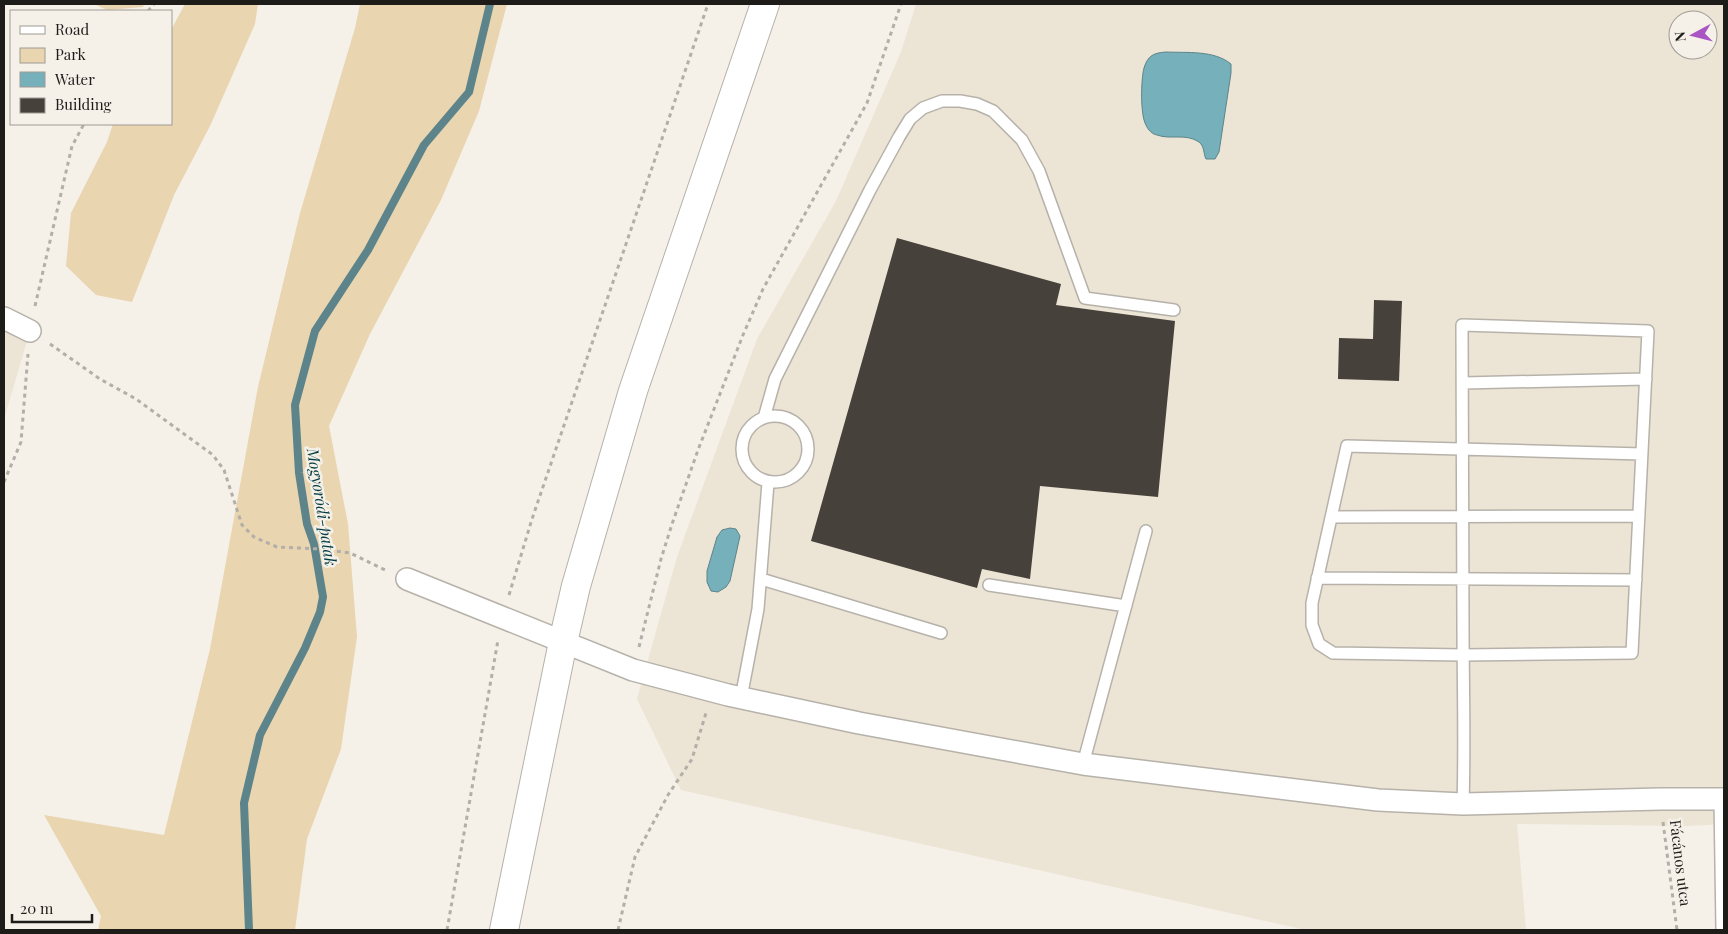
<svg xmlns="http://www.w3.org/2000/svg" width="1728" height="934" font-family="'Playfair Display',serif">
  <rect width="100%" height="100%" fill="#f5f0e8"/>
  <path fill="#ece4d5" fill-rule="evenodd" d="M916,4H1724V824L1688,826L1517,824L1526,930H1306L681,790L637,699L677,557L757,339L836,201L901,52ZM1678,20H1708V50H1678Z
    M4,318L30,331L4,419Z"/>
  <path fill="#e9d5b0" d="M94,4H144L143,7L107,10Z
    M185,4H258L255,24L210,126L174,195L132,302L96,295L66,266L71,213L107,142L113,124H171V30Z
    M360,4H507L479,111L441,200L370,334L329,426L348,524L357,637L341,749L307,839L295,930H98L101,916L44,815L164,835L210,649L258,387L300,213L355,28Z"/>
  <path fill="#76b0ba" stroke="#5c848a" d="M1166,52C1187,53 1214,50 1231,64V73L1219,152L1215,159H1206C1203,153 1205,147 1199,142C1186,133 1170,140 1157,135C1152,134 1148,130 1146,125C1140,115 1141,79 1144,68C1148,55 1154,53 1166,52Z
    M730,528L736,529L740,536L730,581L726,587L718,592L711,591L707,582V571L717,537L722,530Z"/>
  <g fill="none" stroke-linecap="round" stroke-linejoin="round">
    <path stroke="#5c848a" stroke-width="8" d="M249,930L244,803L260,735L305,648L320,612L323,597L314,544L307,524L299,473L295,405L315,331L368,250L424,145L469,92L490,4"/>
  </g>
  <path fill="#47413b" d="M897,238L1061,284L1056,305L1175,321L1158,497L1040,486L1030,579L982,569L977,588L811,541Z
    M1374,300L1402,301L1399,381L1338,379L1339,338L1373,339Z"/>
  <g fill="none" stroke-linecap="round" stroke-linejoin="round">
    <g stroke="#b6b2aa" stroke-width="14">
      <path id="service" d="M1463,383L1646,379
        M742 449a33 33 0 1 1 66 0a33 33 0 1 1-66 0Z
        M764,418L775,379L870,190L899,137L910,119L923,108L942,101H960L977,104L993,111L1022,140L1039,171L1085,298L1174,310
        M1331,517L1639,516
        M1317,578L1636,580
        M761,579L941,633
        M989,585L1126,606
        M741,698L758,609L768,483
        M1083,764L1146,531
        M1720,799L1722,930
        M1463,804C1465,743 1463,682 1463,622C1463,523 1463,424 1462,325L1648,331L1632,653L1463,655L1333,653L1319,644L1312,625V603L1347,446L1642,454"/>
    </g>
    <g stroke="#b6b2aa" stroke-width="24">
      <path id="minor" d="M4,318L30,331
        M407,579L633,670L728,695L859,723L1083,764L1378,800L1463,804L1660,799H1724"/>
    </g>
    <g stroke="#b6b2aa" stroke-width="30">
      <path id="secondary" d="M504,930L563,642L576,586L633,391L765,4"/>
    </g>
    <path stroke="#b3afa8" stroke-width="3" stroke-dasharray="4 4" stroke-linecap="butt" d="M148,11L154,4
      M35,306L72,146L84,124
      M50,344L100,379L136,399L213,455L224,470L242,525L254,537L277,547L320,549L350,553L385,570
      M4,482L21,442L28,354
      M509,595L532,519L708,4
      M639,647L661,559L672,524L698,450L743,335L763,289L867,103L901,4
      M1663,822L1677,930
      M447,930L498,640
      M618,930L635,857L668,795L692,759L706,713"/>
    <use href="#service" stroke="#fff" stroke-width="11"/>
    <use href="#minor" stroke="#fff" stroke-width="21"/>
    <use href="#secondary" stroke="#fff" stroke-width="28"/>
  </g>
  <g text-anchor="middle" stroke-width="5" stroke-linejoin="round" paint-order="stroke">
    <g font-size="15" fill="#1e1c19" stroke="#f5f0e8">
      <text transform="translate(1680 863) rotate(83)" y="5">Fácános utca</text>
    </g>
    <g font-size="16" font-style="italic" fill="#033d44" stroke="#f5f0e8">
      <text transform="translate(322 507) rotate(81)" y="6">Mogyoródi-patak</text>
    </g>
  </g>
  <rect width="1728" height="934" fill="none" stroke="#1e1c19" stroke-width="10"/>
  <rect x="10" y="10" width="162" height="115" fill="#f5f0e8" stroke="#9f9b95"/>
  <rect x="20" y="26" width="25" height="8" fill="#ffffff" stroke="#9f9b95"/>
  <text x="55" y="35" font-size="15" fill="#1e1c19">Road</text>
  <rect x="20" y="48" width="25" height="15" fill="#e9d5b0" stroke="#9f9b95"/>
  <text x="55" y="60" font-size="15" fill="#1e1c19">Park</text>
  <rect x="20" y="72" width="25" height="15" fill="#76b0ba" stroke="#9f9b95"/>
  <text x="55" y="85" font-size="15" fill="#1e1c19">Water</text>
  <rect x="20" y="98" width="25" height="15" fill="#47413b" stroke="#9f9b95"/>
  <text x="55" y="110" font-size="15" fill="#1e1c19">Building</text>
  <g transform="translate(1693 35) rotate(263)"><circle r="24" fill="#f5f0e8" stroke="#9f9b95"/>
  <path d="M0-4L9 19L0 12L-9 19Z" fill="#a955c3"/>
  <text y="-8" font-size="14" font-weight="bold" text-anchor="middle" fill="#1e1c19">N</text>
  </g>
  <path d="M12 914v8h80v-8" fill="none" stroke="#1e1c19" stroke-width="2.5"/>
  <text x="20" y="914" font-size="15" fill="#1e1c19" stroke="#f5f0e8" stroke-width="4" paint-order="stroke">20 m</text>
</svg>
